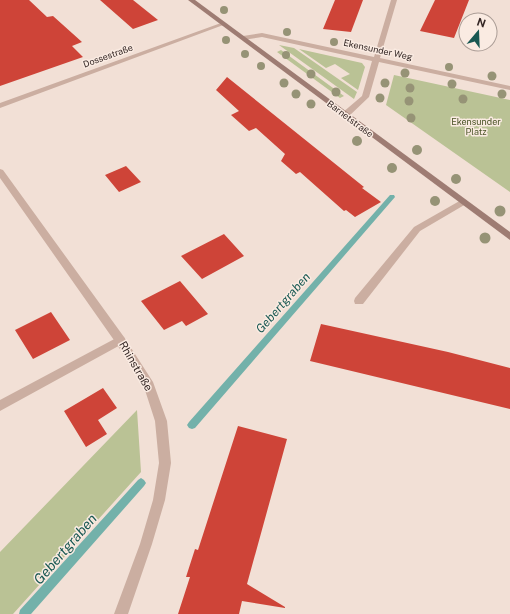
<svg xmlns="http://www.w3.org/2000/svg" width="510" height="614" font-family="'Public Sans',sans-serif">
  <rect width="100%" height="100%" fill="#f2e0d6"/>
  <path fill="#bac295" d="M279,45L294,48L357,92L354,99Z
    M299,49L362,63L365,67L358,90L341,78L350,74L335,64L326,68Z
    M281,50L344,96L340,98L277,52Z
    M394,75L510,100V192L386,105Z
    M137,410L141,472L13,614H0V552Z"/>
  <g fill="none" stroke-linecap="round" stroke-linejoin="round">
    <path fill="#73b1aa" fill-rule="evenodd" d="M390,195H394L395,197L195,428L192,429L189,428L187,425L189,422Z
      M141,478L144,480L146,483L144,486L31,614H19L20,610L138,480Z"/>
  </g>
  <path fill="#ce4438" d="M0,0H29L47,17L53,16L82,42L72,46L83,57L0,86Z
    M100,0H133L158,20L133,29Z
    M335,0H363L351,32L323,29Z
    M435,0H469L454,38L420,31Z
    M227,77L364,187L362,188L381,202L355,217L346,210L344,211L300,172L296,174L281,161L285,154L256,128L249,131L231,115L239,111L216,90Z
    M126,166L141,182L119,192L105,175Z
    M224,234L244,256L202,279L181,256Z
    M180,281L208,314L186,326L182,321L164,330L141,301Z
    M51,312L70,340L33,359L15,330Z
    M321,324L448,352L510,368V409L310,361Z
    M103,388L117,408L98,420L107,434L86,447L64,411Z
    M238,426L287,439L247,584L285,607V608L242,601L239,614H178L190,577H186L195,549L198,550Z"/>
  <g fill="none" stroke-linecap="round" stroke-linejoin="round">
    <path fill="#cbaea1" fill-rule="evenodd" d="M463,199L467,202L466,204L420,231L363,304H355L354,301L355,298L414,227Z
      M120,336L124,337L125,340L124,343L0,411V400Z"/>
    <path fill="#cbaea1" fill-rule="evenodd" d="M391,0H397L380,58L510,86V90L379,62L369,97L348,117H345L341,115L342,113L362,96L372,61L262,37L243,40L240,38L243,36L262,33L374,57Z
      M221,23L226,24L0,108V103Z
      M0,169L3,170L124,337L153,382L167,421L171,463L165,500L152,544L128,614H114L140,544L153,500L159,463L155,421L144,387L116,343L0,178Z"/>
    <path fill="#9e7c73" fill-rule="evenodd" d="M188,0H195L510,232V240Z"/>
  </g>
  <g fill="#969376">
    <circle cx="224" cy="10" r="4"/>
    <circle cx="287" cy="32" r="4"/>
    <circle cx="226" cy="40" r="4"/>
    <circle cx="334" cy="42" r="4"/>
    <circle cx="245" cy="54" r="4"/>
    <circle cx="286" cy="55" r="4"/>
    <circle cx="261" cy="66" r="4"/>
    <circle cx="449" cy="67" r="4"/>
    <circle cx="405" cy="73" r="4.5"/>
    <circle cx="311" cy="74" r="4.5"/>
    <circle cx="492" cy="76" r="4.5"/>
    <circle cx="284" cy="83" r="4.5"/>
    <circle cx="385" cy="83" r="4.5"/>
    <circle cx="452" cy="84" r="4.5"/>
    <circle cx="410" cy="88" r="4.5"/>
    <circle cx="336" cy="92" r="4.5"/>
    <circle cx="296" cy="94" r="4.5"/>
    <circle cx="502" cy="94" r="4.5"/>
    <circle cx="380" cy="98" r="4.5"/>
    <circle cx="463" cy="99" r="4.5"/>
    <circle cx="409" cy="101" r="4.5"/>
    <circle cx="311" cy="104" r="4.5"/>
    <circle cx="411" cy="118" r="4.5"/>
    <circle cx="357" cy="141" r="5"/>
    <circle cx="417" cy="150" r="5"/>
    <circle cx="392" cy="168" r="5"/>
    <circle cx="456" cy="179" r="5"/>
    <circle cx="435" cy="201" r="5"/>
    <circle cx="500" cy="211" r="5.5"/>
    <circle cx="485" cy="238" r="5.5"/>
  </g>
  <g text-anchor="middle" stroke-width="3" stroke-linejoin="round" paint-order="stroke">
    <g font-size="9" fill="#342725" stroke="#faebe2">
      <text transform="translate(378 50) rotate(12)" y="3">Ekensunder Weg</text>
      <text transform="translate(108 56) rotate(-20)" y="3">Dossestraße</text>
      <text transform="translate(350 119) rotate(37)" y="3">Barnetstraße</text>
    </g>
    <g font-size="9" fill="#4b5427" stroke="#faebe2">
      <text x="476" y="125">Ekensunder<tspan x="476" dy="10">Platz</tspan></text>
    </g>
    <g font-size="11" fill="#342725" stroke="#faebe2">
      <text transform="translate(136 366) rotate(60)" y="4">Rhinstraße</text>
    </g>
    <g font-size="12" font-style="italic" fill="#185852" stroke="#faebe2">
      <text transform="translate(283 303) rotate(-49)" y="4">Gebertgraben</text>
    </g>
    <g font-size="14" font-style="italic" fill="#185852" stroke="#faebe2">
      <text transform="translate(65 549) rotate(-49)" y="5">Gebertgraben</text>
    </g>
  </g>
  <g transform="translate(478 32) rotate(19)"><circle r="19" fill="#faebe2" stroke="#ab9d96"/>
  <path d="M0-3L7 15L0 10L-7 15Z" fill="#185852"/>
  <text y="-6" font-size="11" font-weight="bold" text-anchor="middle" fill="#342725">N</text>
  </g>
</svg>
